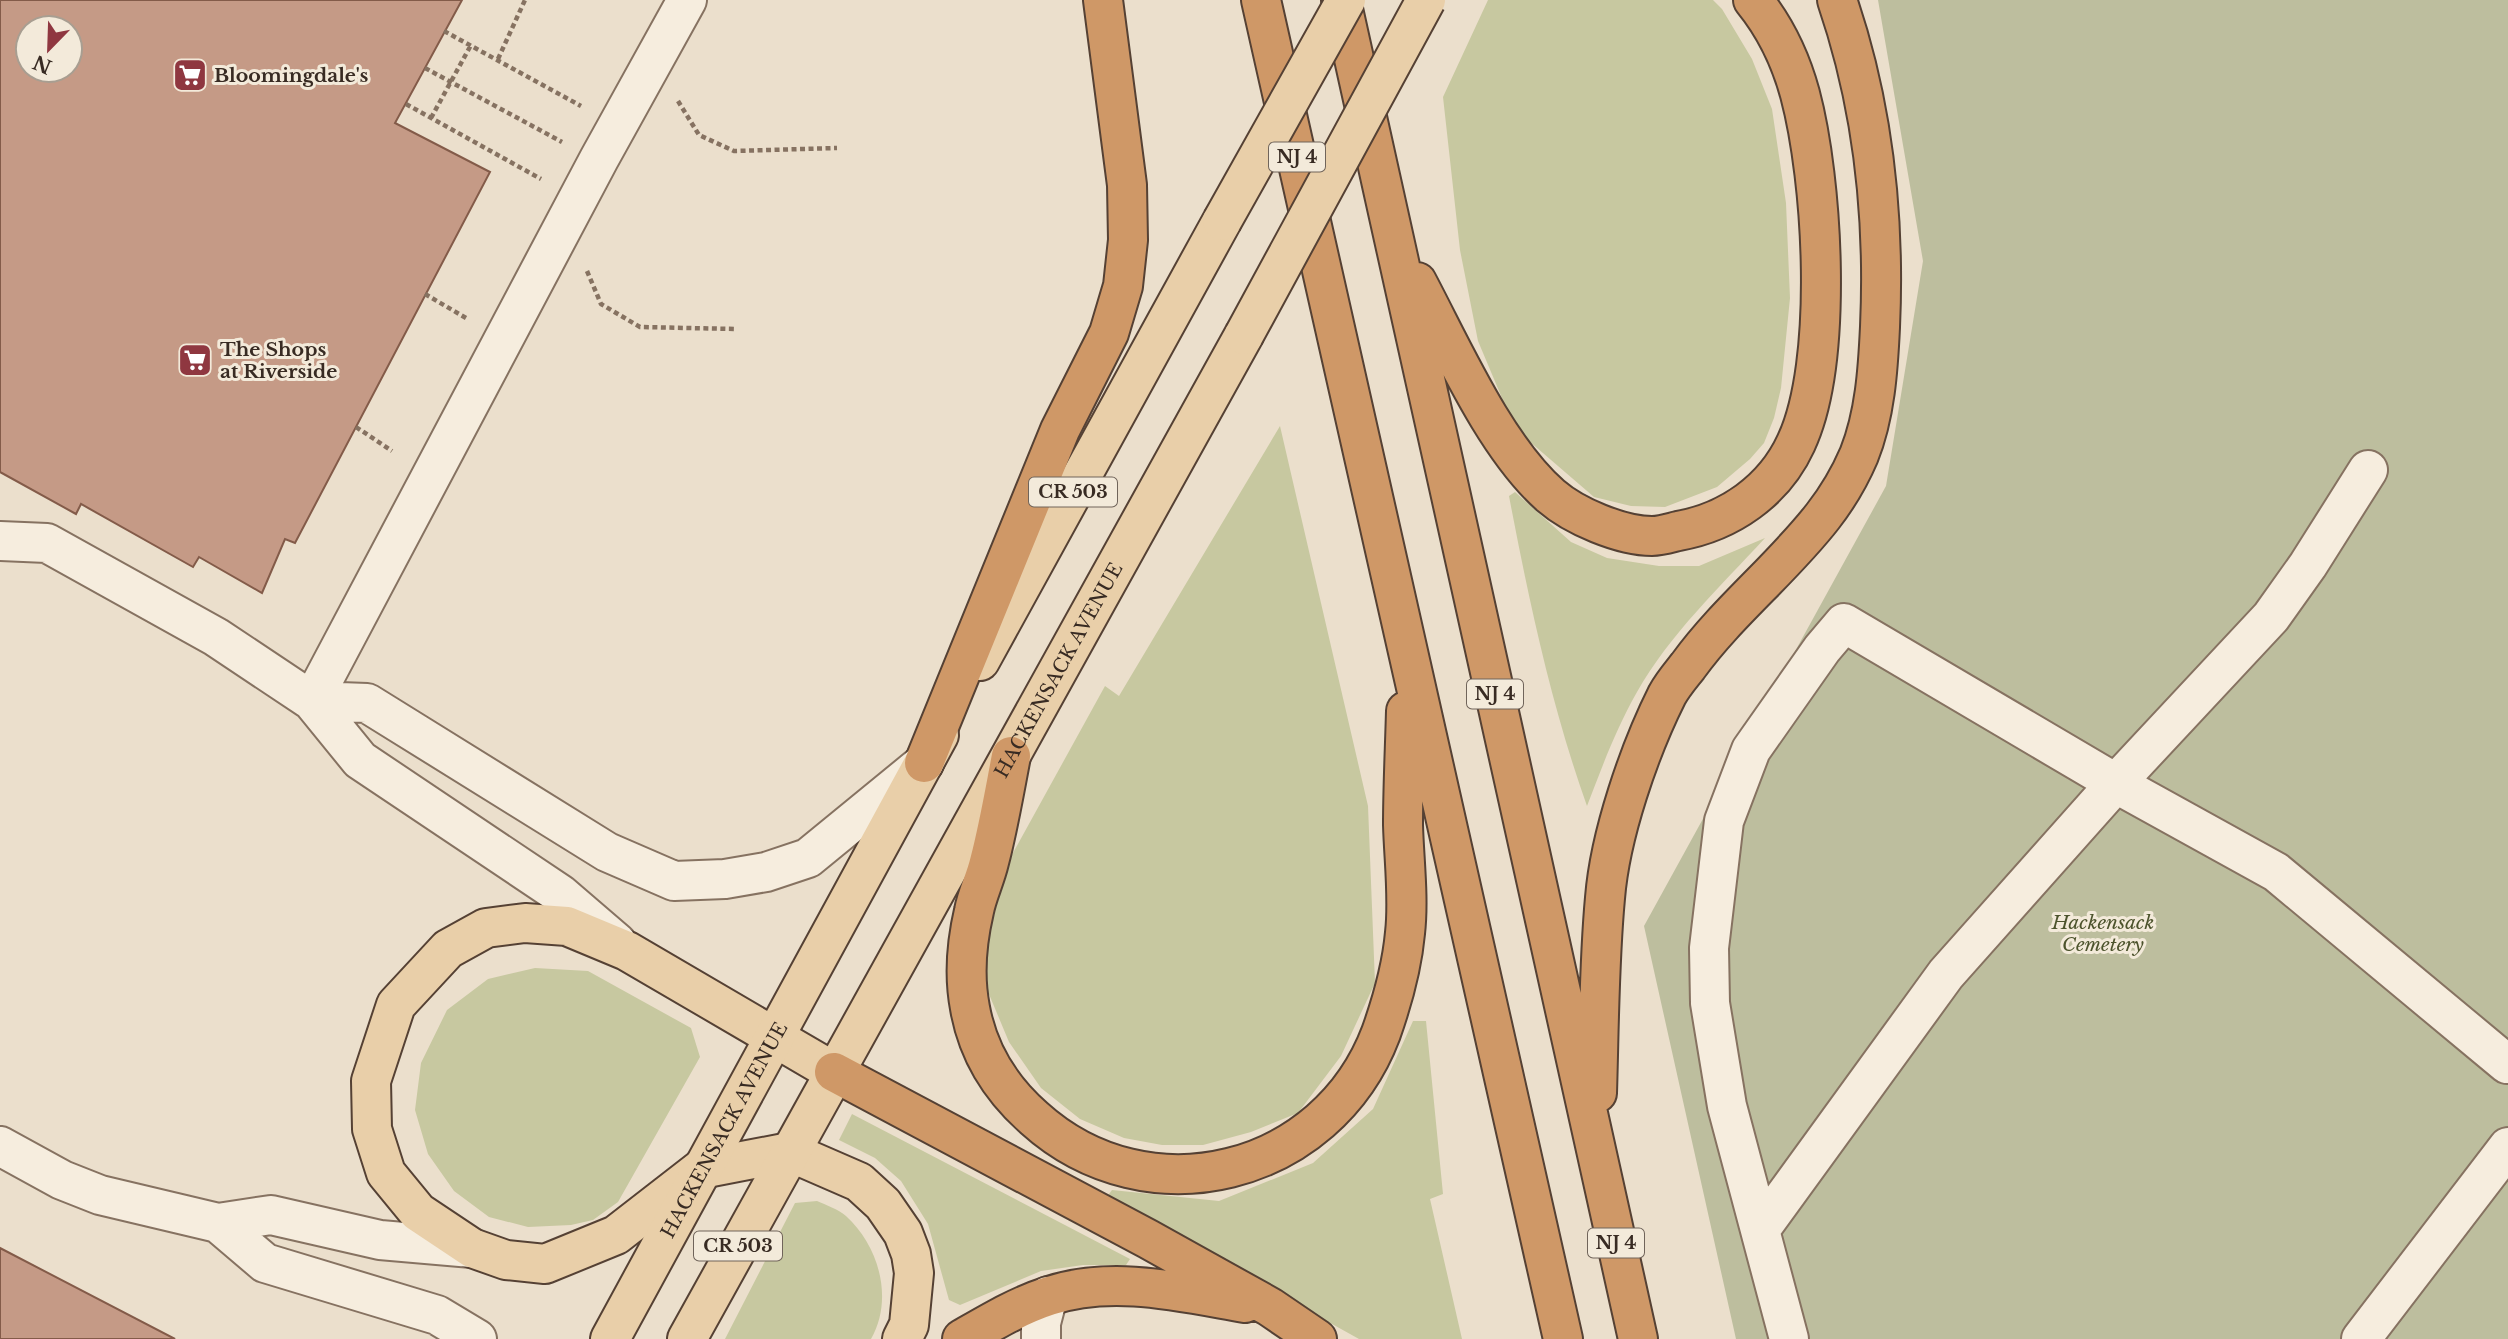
<svg xmlns="http://www.w3.org/2000/svg" width="2508" height="1339" font-family="'Libre Baskerville',serif">
  <rect width="100%" height="100%" fill="#ebdfcc"/>
  <path fill="#c7c8a0" d="M1488,0H1713L1722,9L1752,59L1772,109L1786,203L1790,298L1781,388L1774,418L1764,443L1750,459L1717,487L1665,507L1631,506L1594,497L1515,429L1478,341L1460,250L1443,97Z
    M1280,426L1368,806L1375,983L1341,1056L1298,1113L1251,1132L1203,1145H1162L1124,1138L1080,1119L1041,1088L1009,1042L986,987L987,940L995,903L1008,862L1105,686L1119,696Z
    M1515,492L1571,542L1607,558L1659,566H1699L1765,538C1720,587 1670,634 1637,692C1616,729 1602,767 1587,806C1551,705 1529,601 1509,496Z
    M535,968L588,971L691,1028L700,1057L618,1202L593,1220L571,1225L528,1227L489,1217L454,1191L428,1154L415,1110L421,1063L447,1010L488,979Z
    M1413,1021H1426L1443,1194L1430,1199L1462,1339H1359L1106,1198L1112,1190L1219,1201L1313,1163L1373,1109Z
    M852,1114L1130,1259L1126,1265H1083L1041,1271L960,1305L949,1300L928,1224L901,1181L875,1158L839,1140Z
    M817,1201C826,1205 838,1209 846,1216C879,1246 894,1299 871,1339H725L795,1203Z"/>
  <path fill="#bdbe9e" d="M1878,0H2508V1339H1736L1644,926L1886,486L1923,261Z"/>
  <path fill="#c59a86" stroke="#835b49" stroke-width="2" fill-rule="evenodd" d="M0,0H462L395,123L490,172L295,543L285,539L262,593L199,557L193,567L81,504L76,514L0,472ZM28,28H70V70H28Z
    M0,1248L175,1339H0Z"/>
  <g fill="none" stroke-linecap="round" stroke-linejoin="round">
    <g stroke="#867261" stroke-width="42">
      <path id="minor" d="M0,541L47,543L216,637L312,701L360,760L560,894L617,943
        M312,701L599,159L687,0
        M312,701L367,703L607,852L674,881L725,879L766,872L808,858L924,763
        M0,1146L62,1180L100,1195L218,1223L271,1215L380,1240L472,1248
        M218,1223L265,1263L437,1315L477,1339
        M1760,1230L1946,974L2116,783L2271,617L2308,565L2368,470
        M1041,1339V1323L1048,1296
        M1789,1339L1727,1106L1710,1003L1709,948L1724,821L1751,750L1822,649L1844,623L2124,788L2276,872L2507,1064
        M2361,1339L2508,1147"/>
    </g>
    <g stroke="#554134" stroke-width="42">
      <g id="major">
        <path d="M980,661L1222,221"/>
        <path d="M834,1072L627,951L567,926L525,923L486,928L448,949L396,1005L371,1081L372,1129L386,1173L418,1212L472,1248L506,1260L545,1264L616,1235L701,1169L790,1152L859,1182L883,1204L903,1233L911,1254L914,1273L909,1325L902,1339"/>
        <path id="s1" d="M610,1339L939,735"/>
        <path id="s2" d="M687,1339L1244,335"/>
      </g>
    </g>
    <g stroke="#554134" stroke-width="42">
      <path id="highway" d="M1261,0L1563,1339
        M1341,0L1638,1339
        M1417,282C1452,348 1495,447 1551,496C1574,516 1621,536 1652,536C1661,536 1670,533 1678,531C1729,522 1774,491 1796,443C1834,362 1823,180 1800,94C1791,61 1775,27 1753,0
        M1011,756C1004,792 998,828 989,862C985,879 977,895 974,911C967,941 964,977 970,1008C978,1053 1000,1088 1034,1118C1148,1221 1327,1176 1381,1033C1392,1002 1402,966 1405,933C1409,898 1404,860 1403,825C1403,787 1405,749 1406,711
        M924,763L1060,430L1109,333L1123,286L1128,240L1127,185L1103,0
        M834,1072L1148,1239L1270,1307L1317,1339
        M1597,1093C1599,1028 1599,962 1605,898C1610,835 1639,751 1667,695C1673,684 1681,675 1688,666C1728,611 1782,569 1823,516C1837,498 1850,476 1859,455C1875,415 1878,370 1880,327C1885,216 1873,105 1837,0
        M962,1339C990,1323 1018,1306 1049,1296C1112,1275 1181,1292 1245,1303"/>
    </g>
    <path stroke="#867261" stroke-width="4.5" stroke-dasharray="5 3.5" stroke-linecap="butt" d="M444,31L581,106
      M498,59L525,0
      M425,68L562,142
      M678,101L699,135L734,151L837,148
      M406,104L541,179
      M431,118L471,45
      M587,271L601,304L640,327L737,329
      M425,294L466,318
      M356,427L392,451"/>
    <use href="#minor" stroke="#f6edde" stroke-width="38"/>
    <use href="#major" stroke="#e9cfa9" stroke-width="38"/>
    <use href="#highway" stroke="#cf9867" stroke-width="38"/>
    <g stroke="#554134" stroke-width="42" stroke-linecap="butt">
      <path id="major-bridge" d="M1222,221L1346,0
        M1244,335L1426,0"/>
    </g>
    <use href="#major-bridge" stroke="#e9cfa9" stroke-width="38"/>
  </g>
  <defs>
    <g id="supermarket-square" transform="scale(1.75)"><rect x="-9" y="-9" width="18" height="18" rx="4" fill="#8f3740" stroke="#f3eada"/><path d="M-6-5.5h2.5l.6 2H6L4.5 2H-2.5L-4.4-4H-6ZM-1.5 3.2a1.3 1.3 0 1 0 .1 0ZM3 3.2a1.3 1.3 0 1 0 .1 0Z" fill="#fff"/></g>
  </defs>
  <g fill-rule="evenodd">
    <use href="#supermarket-square" x="190" y="75"/>
    <use href="#supermarket-square" x="195" y="360"/>
  </g>
  <g text-anchor="middle" stroke-width="6" stroke-linejoin="round" paint-order="stroke">
    <g fill="#f3eada" stroke="#70645a" stroke-width="2">
      <rect x="1269" y="142.5" width="56" height="29" rx="5"/>
      <rect x="1029" y="477.5" width="88" height="29" rx="5"/>
      <rect x="1467" y="679.5" width="56" height="29" rx="5"/>
      <rect x="1588" y="1228.5" width="56" height="29" rx="5"/>
      <rect x="694" y="1231.5" width="88" height="29" rx="5"/>
    </g>
    <g font-size="18" font-weight="bold" fill="#382b23">
      <text x="1297" y="163">NJ 4</text>
      <text x="1073" y="498">CR 503</text>
      <text x="1495" y="700">NJ 4</text>
      <text x="1616" y="1249">NJ 4</text>
      <text x="738" y="1252">CR 503</text>
    </g>
    <g font-size="19" font-weight="bold" fill="#382b23" stroke="#f3eada" text-anchor="start">
      <text x="214" y="82">Bloomingdale's</text>
      <text x="220" y="356">The Shops<tspan x="220" dy="22">at Riverside</tspan></text>
    </g>
    <g font-size="19" fill="#382b23" stroke="#f3eada">
      <text dy="7" stroke="none"><textPath href="#s2" startOffset="765">HACKENSACK AVENUE</textPath></text>
      <text dy="7" stroke="none"><textPath href="#s1" startOffset="238">HACKENSACK AVENUE</textPath></text>
    </g>
    <g font-size="19" font-style="italic" fill="#4c532c" stroke="#f3eada">
      <text x="2103" y="929">Hackensack<tspan x="2103" dy="22">Cemetery</tspan></text>
    </g>
  </g>
  <g transform="translate(49 49) rotate(203)"><circle r="33" fill="#f3eada" stroke="#a89e91" stroke-width="2"/>
  <path d="M0-5L12 26L0 18L-12 26Z" fill="#8f3740"/>
  <text y="-10" font-size="19" font-weight="bold" text-anchor="middle" fill="#382b23">N</text>
  </g>
</svg>
